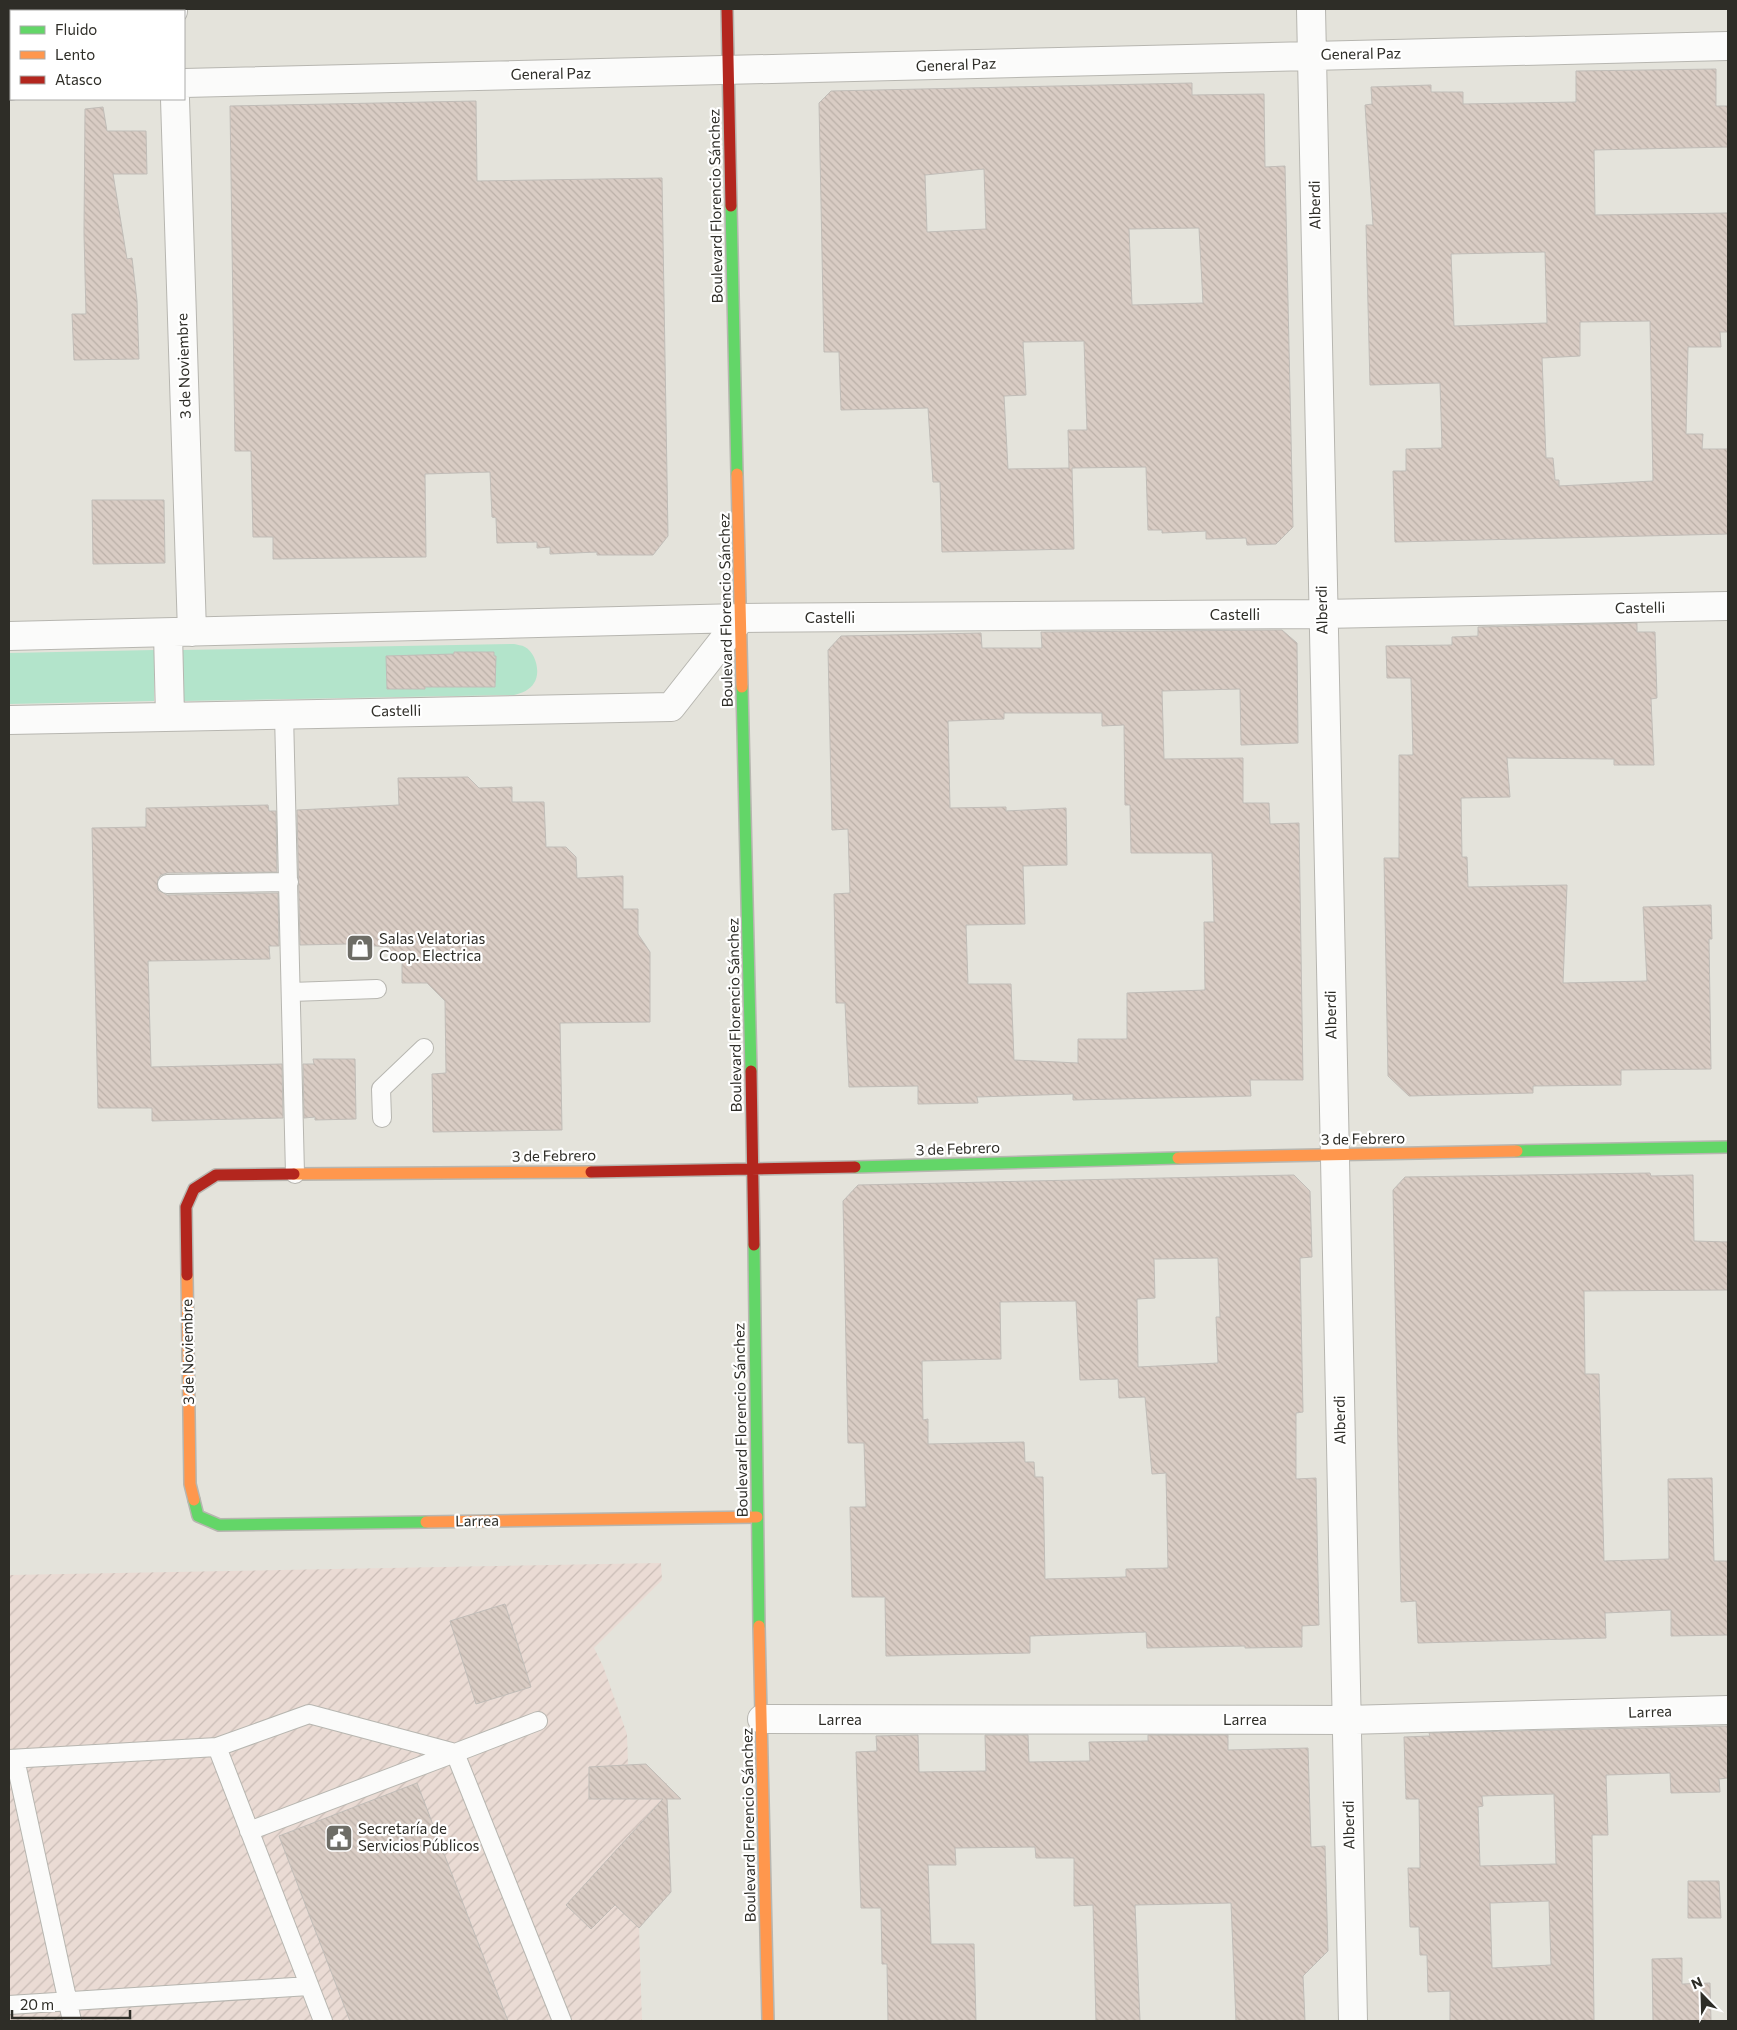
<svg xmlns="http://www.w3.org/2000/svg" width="1737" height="2030" font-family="Commissioner,sans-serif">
  <defs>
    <pattern id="industrial-furrows" width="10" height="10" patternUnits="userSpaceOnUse" patternTransform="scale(1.25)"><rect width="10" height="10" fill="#eadbd4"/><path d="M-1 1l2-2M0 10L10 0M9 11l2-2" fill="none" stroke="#c9bcb6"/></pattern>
    <pattern id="building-back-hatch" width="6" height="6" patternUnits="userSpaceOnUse" patternTransform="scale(1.25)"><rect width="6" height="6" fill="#d9ccc4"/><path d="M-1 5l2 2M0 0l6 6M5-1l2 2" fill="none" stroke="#bbb0a8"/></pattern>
  </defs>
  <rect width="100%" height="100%" fill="#e4e3db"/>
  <path fill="url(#industrial-furrows)" d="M661,1563L662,1580L594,1648L603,1666L627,1734L628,1765L646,1764L667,1784L671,1892L639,1928L642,2021H9V1575Z"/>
  <path fill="#b3e4cb" d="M514,644C517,645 522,645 525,647C536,653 541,673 534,683C530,690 522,693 514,695L183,701L182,650Z
    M154,650V701L9,704V653Z"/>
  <path fill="url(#building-back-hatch)" stroke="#c1bdb8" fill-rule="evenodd" d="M1716,69V106H1728V147L1594,150L1595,215L1728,213V332H1720L1721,347H1688L1686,434H1703L1702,449H1728V534L1395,542L1393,471H1406V449L1442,448L1440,383L1370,385L1366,225H1373L1365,105L1372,104L1371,87L1431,85V92H1463V104L1576,102V71ZM1545,252L1547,323L1454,326L1451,254ZM1650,321L1653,481L1559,486V480H1555L1553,458H1546L1542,358L1580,356V322Z
    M1192,83V95L1264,94L1265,167L1285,166L1293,527L1276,544L1247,545L1246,538L1206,539V531L1162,533V530H1148L1146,467L1072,468L1074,549L942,552L940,482H933L928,408L841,410L839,352H824L819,103L831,91ZM984,169L986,229L927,232L925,175ZM1199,228L1203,303L1132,305L1129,229ZM1084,341L1087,430H1068L1069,468L1008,469L1004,396L1026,395L1023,342Z
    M476,101L477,181L662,178L668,536L653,555H597V552L550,554V547L537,548V542L497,543L496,518L492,517L490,472L425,474L426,557L273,559V537H253L251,451H235L230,106Z
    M103,107L107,131H146L147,174H113L127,259L132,258L137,301L139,359L74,360L72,314H86L84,233L85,109Z
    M92,500H164L165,563L93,564Z
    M1637,623V632H1655L1657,698L1651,699L1654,765H1614V759L1507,758L1510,797L1461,798L1462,857H1467L1468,887L1567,885L1563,983L1647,981L1643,907L1711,905L1712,939H1709L1711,1069L1621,1070V1085L1533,1086V1093L1409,1096L1388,1076L1384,858H1399V755H1413L1411,678H1387L1386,646L1452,645V637L1478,636V627Z
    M1282,630L1297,643L1298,743L1241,745L1240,689L1162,691L1164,759L1243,758V803H1269L1270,824L1299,823L1303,1080H1250L1251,1096L1073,1100V1094L977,1097L978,1103L918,1104V1086L849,1087L845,1003H836L834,894L850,893L848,829L832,830L828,650L841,636L981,633L982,648H1042L1041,632ZM1004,713H1102V726L1124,725L1125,805H1130L1131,853H1212L1214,922H1204L1205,990L1127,993V1039H1078V1063L1014,1060L1011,984H968L966,925L1025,924L1023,866L1067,865L1066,808L1006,811V807L950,808L948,721L1004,719Z
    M454,652H494V656H496L495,687H425V689H387L386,656L454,654Z
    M468,777L479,788L512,787V802H544L546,847H566L576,857L577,878L623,876V909H638V934L650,952V1022L560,1023L562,1130L433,1132L432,1074L446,1073L445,1001L427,983H402V957H390V947L347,944L300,945L297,810L399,805L398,778Z
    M268,805L269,811H276L277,872L167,873L161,875L158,879V890L167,895L278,893L279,946H269L270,959L148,961L151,1067L282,1064L283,1118L152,1121V1108H98L92,828L146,827V808Z
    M313,1059H355L356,1119L315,1120V1117L304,1118L303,1064H314Z
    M1650,1173L1651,1176L1693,1175L1694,1241L1728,1242V1290L1584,1291L1585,1374H1599L1604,1561L1669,1559L1668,1479L1712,1478L1714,1561H1728V1635L1671,1636V1610L1605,1613L1606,1638L1418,1643L1416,1601L1401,1602L1393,1190L1405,1177Z
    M1294,1175L1310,1191L1312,1257L1300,1258L1303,1412L1296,1413V1479L1316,1478L1317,1529L1319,1625L1302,1626V1647L1245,1648V1646L1147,1648L1146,1632L1030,1636V1653L886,1656L885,1597H852L850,1507H866L864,1443H848L843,1201L858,1185ZM1218,1258L1220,1317H1216L1218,1363L1138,1367L1137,1299L1155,1298L1154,1259ZM1076,1301L1080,1380L1118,1379L1119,1398L1145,1397L1152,1474L1166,1473L1168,1568L1126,1569V1577L1045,1579L1043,1477H1035L1034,1462H1025L1024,1442L928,1444V1419L923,1420L922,1361L1001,1359L1000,1302Z
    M505,1604L531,1687L476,1704L450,1621Z
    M1728,1726V1778L1719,1779L1720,1792L1671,1793L1670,1773L1606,1775L1608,1835H1592L1594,2021H1450V1991L1428,1992L1427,1955H1420L1419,1927H1410L1408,1868H1420L1419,1799H1406L1404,1737L1430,1736L1429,1733ZM1554,1794L1556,1864L1480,1866L1478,1807L1483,1806L1482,1796ZM1549,1901L1551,1965L1492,1968L1490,1903Z
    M918,1735L919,1772L986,1771L985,1735H1028L1029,1762L1090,1761L1089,1742L1148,1741V1735H1228V1750L1308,1748L1311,1847L1325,1846L1328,1951L1303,1976L1305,2021H1236L1231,1903L1135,1905L1140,2021H1096L1093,1905L1074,1906V1858H1036L1035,1847L955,1848L956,1865H928L931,1944H974L976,2021H888L887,1964H882L881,1908H861L856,1752L877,1751L876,1736Z
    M646,1764L681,1799H667L671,1892L639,1928L615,1905L591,1929L566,1905L663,1799H589V1767Z
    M417,1783L508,2021H350L279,1836Z
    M1688,1881H1719L1721,1918H1688Z
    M1682,1958V1984L1710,1983L1711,2021H1653L1652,1959Z"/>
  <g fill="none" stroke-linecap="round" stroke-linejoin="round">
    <g stroke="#b7b6b0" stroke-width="20">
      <path id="lane" d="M284,714L295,1174
        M167,884L289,882
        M291,992L377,989
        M382,1118L381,1089L424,1048
        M538,1721L455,1753L562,2021
        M217,1747L323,2021
        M9,1759L217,1747L309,1714L455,1753
        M15,1759L72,2021
        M249,1831L455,1753
        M9,2005L309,1986"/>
    </g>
    <g stroke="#b7b6b0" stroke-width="30">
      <path id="street" d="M173,9V11
        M1311,9L1353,2021
        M184,83L1728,46
        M9,86H11
        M175,99L192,632
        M168,633L170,717
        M9,636L741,618L1322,614L1728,606
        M9,720L671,707L741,618
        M762,1719L1346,1720L1728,1710"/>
    </g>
    <g stroke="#b7b6b0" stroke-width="14">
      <path id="fast" d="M731,206L737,474
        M742,687L751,1071
        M1517,1151L1728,1147
        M855,1167L1178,1158
        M754,1245L759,1626
        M194,1500L198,1516L219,1525L426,1522"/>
    </g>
    <g stroke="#b7b6b0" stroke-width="14">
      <path id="slow" d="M737,474L742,687
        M1178,1158L1517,1151
        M294,1174L591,1172
        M187,1275L190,1484L194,1500
        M426,1522L757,1517
        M759,1626L768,2021"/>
    </g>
    <g stroke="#b7b6b0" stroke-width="14">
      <path id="jam" d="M727,9L731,206
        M751,1071L754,1245
        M591,1172L855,1167
        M187,1275L186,1207L194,1189L216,1175L294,1174"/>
    </g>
    <use href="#lane" stroke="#fbfbfa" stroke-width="18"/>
    <use href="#street" stroke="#fbfbfa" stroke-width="28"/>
    <use href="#fast" stroke="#63d668" stroke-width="11"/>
    <use href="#slow" stroke="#ff974d" stroke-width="11"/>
    <use href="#jam" stroke="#b3261e" stroke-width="11"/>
  </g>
  <defs>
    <g id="shop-square" transform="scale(1.4375)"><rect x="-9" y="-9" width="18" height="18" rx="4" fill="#6e6d66" stroke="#fff"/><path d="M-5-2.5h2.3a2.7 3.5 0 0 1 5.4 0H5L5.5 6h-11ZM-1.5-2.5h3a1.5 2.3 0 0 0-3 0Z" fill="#fff"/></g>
    <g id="civic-square" transform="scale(1.4375)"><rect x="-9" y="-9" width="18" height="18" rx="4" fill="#6e6d66" stroke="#fff"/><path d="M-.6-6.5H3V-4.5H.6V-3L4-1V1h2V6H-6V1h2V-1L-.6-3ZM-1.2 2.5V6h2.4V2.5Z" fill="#fff"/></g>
  </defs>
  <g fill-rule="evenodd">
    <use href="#shop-square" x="360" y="948"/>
    <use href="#civic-square" x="339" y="1838"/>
  </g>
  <g text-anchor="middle" stroke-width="4.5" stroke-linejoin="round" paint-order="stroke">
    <g font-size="15" fill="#2e2d27" stroke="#fff">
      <text transform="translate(1361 54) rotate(-1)" y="5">General Paz</text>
      <text transform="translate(956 65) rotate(-2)" y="5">General Paz</text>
      <text transform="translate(551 74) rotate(-1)" y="5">General Paz</text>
      <text transform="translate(1315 205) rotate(-91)" y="5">Alberdi</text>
      <text transform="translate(716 206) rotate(-91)" y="5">Boulevard Florencio Sánchez</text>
      <text transform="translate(184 366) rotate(-92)" y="5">3 de Noviembre</text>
      <text transform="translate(1640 608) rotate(-1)" y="5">Castelli</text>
      <text transform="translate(726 610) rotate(-91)" y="5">Boulevard Florencio Sánchez</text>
      <text transform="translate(1322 610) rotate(-91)" y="5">Alberdi</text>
      <text x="1235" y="620">Castelli</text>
      <text x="830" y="623">Castelli</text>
      <text transform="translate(396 711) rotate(-1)" y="5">Castelli</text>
      <text transform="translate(735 1015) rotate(-91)" y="5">Boulevard Florencio Sánchez</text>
      <text transform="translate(1331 1015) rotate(-91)" y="5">Alberdi</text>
      <text transform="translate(1363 1139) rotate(-1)" y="5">3 de Febrero</text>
      <text transform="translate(958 1149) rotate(-2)" y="5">3 de Febrero</text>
      <text transform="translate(554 1156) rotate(-1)" y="5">3 de Febrero</text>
      <text transform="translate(188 1352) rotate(-91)" y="5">3 de Noviembre</text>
      <text transform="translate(741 1420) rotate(-91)" y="5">Boulevard Florencio Sánchez</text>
      <text transform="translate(1340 1420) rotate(-91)" y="5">Alberdi</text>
      <text transform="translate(477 1521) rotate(-1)" y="5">Larrea</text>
      <text transform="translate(1650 1712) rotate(-2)" y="5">Larrea</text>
      <text x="840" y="1725">Larrea</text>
      <text x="1245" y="1725">Larrea</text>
      <text transform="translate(749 1825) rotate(-91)" y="5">Boulevard Florencio Sánchez</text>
      <text transform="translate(1349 1825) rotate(-91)" y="5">Alberdi</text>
    </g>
    <g font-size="15" fill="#2e2d27" stroke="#fff" text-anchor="start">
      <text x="379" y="944">Salas Velatorias<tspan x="379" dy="17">Coop. Electrica</tspan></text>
      <text x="358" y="1834">Secretaría de<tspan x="358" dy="17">Servicios Públicos</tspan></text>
    </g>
  </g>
  <rect width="1737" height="2030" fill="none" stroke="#2e2d27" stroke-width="20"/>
  <rect x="10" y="10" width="175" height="90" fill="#ffffff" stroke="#ababa9"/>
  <rect x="20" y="26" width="25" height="8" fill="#63d668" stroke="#ababa9"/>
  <text x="55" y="35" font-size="15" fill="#2e2d27">Fluido</text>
  <rect x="20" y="51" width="25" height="8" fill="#ff974d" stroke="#ababa9"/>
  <text x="55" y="60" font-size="15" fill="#2e2d27">Lento</text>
  <rect x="20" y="76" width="25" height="8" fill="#b3261e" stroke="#ababa9"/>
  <text x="55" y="85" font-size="15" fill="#2e2d27">Atasco</text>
  <g transform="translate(1702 1995) rotate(337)" stroke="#ffffff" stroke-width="4" paint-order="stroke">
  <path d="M0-4L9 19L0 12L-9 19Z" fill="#2e2d27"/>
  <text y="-8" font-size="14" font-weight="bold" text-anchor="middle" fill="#2e2d27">N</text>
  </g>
  <path d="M12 2010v8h118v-8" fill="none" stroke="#2e2d27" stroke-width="2.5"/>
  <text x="20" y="2010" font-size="15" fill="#2e2d27" stroke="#ffffff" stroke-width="4" paint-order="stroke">20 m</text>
</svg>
